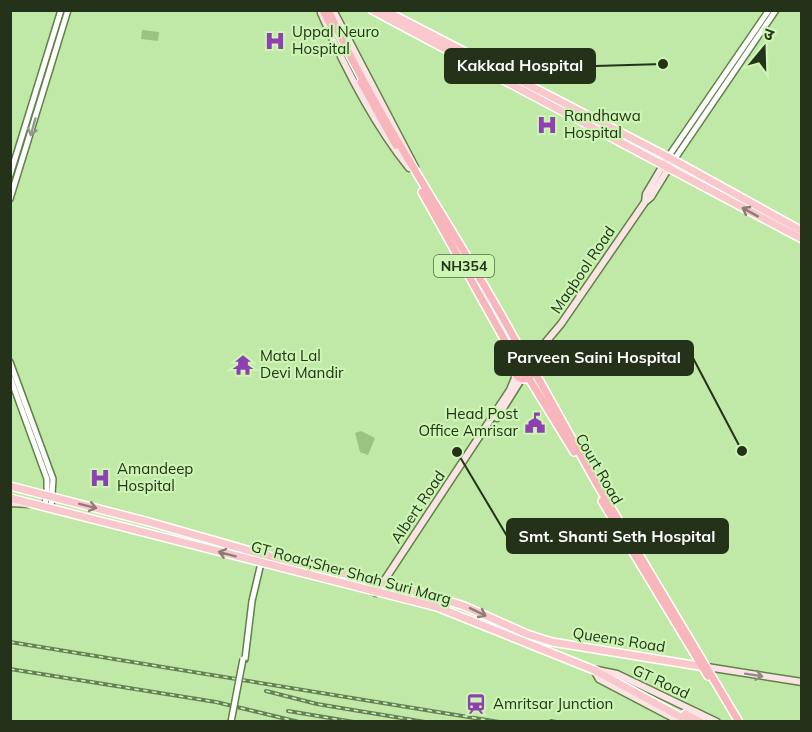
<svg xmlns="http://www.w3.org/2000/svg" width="812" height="732" font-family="Mulish,'Noto Sans Devanagari',sans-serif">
  <rect width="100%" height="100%" fill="#c0e8a7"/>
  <path fill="#9bc282" d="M142,30L159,32L158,41L141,39Z
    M361,431L375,438L368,455L360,452L355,433Z"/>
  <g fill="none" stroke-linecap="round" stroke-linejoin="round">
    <g stroke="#5f8247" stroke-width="8">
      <path id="tertiary" d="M668,157L769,10
        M674,160L776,10
        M10,175L61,10
        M10,199L68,10
        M10,362L53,479L51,509
        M10,377L47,479V496L44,507
        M245,659L252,601L261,563"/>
    </g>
    <g stroke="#5f8247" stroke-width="9">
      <path id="secondary" d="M333,10L415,167
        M321,13C344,66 373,123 409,168
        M645,202L646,194L668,157
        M529,362L561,324L645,202L651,197L670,166
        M497,418L522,378
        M10,503L30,504
        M376,593L510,390L517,373
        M707,667L802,682
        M594,670L599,679L681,722
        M597,670L617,674L717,722"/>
    </g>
    <g stroke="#fff" stroke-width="10">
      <path id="primary" d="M372,10L802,239
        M384,10L668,157L802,231
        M10,486L149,522L261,554L424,593L464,606L527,634L552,642L705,667
        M10,498L437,607L594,670L690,722
        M685,714L701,722"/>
    </g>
    <g stroke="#fff" stroke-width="10">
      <path id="trunk" d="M323,10L330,24
        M328,10C384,133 465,243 527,362
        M361,82L396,145
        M422,192L518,364
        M515 370a9 9 0 1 1 18 0a9 9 0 1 1-18 0Z
        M533,369L597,484L739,722
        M528,377L574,452
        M602,501L708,676"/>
    </g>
    <use href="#tertiary" stroke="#fff" stroke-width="5"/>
    <use href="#secondary" stroke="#fbe3e6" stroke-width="6"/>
    <use href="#primary" stroke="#f8c8cc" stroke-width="7"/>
    <use href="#trunk" stroke="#f6b6bb" stroke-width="7"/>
    <g stroke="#668056" stroke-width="4">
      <path id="rail" d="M10,642L499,722
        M10,669L216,702L299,722
        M266,691L317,704L425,722
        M288,711L354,722
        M551,721L556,722"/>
    </g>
    <use href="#rail" stroke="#cdf5b4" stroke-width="1.5" stroke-dasharray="4.5" stroke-linecap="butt"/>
    <g stroke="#5f8247" stroke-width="8" stroke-linecap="butt">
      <path id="tertiary-bridge" d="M231,722L243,659"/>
    </g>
    <use href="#tertiary-bridge" stroke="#fff" stroke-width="5"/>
  </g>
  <defs><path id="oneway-shaft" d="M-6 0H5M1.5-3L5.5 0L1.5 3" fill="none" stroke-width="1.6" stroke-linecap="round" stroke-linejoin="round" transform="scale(1.5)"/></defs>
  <use stroke="#91988c" href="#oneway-shaft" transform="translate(33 127) rotate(106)"/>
  <g stroke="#8e7d72">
    <use href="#oneway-shaft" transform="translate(750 212) rotate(-151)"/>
    <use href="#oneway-shaft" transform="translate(88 506) rotate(14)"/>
    <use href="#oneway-shaft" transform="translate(227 554) rotate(-165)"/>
    <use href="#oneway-shaft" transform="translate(478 612) rotate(26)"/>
  </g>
  <use stroke="#8f8a80" href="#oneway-shaft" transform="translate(754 675) rotate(9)"/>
  <defs>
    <g id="hospital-bare" transform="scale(1.62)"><path d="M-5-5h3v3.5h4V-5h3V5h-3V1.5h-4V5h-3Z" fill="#8e40b1" stroke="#cdf5b4" stroke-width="2.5" paint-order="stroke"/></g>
    <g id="temple-bare" transform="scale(1.62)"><path d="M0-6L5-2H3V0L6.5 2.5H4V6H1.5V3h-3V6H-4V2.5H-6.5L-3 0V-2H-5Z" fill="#8e40b1" stroke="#cdf5b4" stroke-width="2.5" paint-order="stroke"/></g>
    <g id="civic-bare" transform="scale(1.62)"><path d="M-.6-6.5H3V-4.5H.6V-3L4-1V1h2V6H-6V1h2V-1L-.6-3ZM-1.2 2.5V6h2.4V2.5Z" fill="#8e40b1" stroke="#cdf5b4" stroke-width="2.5" paint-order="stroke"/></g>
    <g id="station-bare" transform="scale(1.62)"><path d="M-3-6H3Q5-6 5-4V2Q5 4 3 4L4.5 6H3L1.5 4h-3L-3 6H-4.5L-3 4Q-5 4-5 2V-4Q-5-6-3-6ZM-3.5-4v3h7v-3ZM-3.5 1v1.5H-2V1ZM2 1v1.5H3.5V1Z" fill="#8e40b1" stroke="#cdf5b4" stroke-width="2.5" paint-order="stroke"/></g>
  </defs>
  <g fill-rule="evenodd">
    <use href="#hospital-bare" x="275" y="41"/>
    <use href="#hospital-bare" x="547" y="125"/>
    <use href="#temple-bare" x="243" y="365"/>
    <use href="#civic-bare" x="535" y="423"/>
    <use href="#hospital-bare" x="100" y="478"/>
    <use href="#station-bare" x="476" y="704"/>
  </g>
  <g text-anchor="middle" stroke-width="4.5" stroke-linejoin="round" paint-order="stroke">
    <rect fill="#cdf5b4" stroke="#566c48" stroke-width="1.5" x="434" y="255" width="60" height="22" rx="4.5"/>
    <g font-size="14" font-weight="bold" fill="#233219">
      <text x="464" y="271">NH354</text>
    </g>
    <g font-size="15" fill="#233219" stroke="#cdf5b4" text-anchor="start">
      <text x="292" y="37">Uppal Neuro<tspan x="292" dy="17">Hospital</tspan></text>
      <text x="564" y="121">Randhawa<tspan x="564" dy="17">Hospital</tspan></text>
      <text x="260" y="361">Mata Lal<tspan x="260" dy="17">Devi Mandir</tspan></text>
      <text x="518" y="419" text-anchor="end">Head Post<tspan x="518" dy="17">Office Amrisar</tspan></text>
      <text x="117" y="474">Amandeep<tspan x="117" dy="17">Hospital</tspan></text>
      <text x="493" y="709">Amritsar Junction</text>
    </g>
    <g font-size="15" fill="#233219" stroke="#cdf5b4">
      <text transform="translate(583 270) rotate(-56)" y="5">Maqbool Road</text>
      <text transform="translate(599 469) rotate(60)" y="5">Court Road</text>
      <text transform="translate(418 507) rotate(-56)" y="5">Albert Road</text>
      <text transform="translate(351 573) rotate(15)" y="5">GT Road;Sher Shah Suri Marg</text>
      <text transform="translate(619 640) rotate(9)" y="5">Queens Road</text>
      <text transform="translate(661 682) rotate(25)" y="5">GT Road</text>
    </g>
  </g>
  <path fill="none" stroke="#233219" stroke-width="2" d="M663 64L595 66M742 451L693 358M457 452L507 536"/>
  <g fill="#233219" stroke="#cdf5b4" stroke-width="2">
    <circle cx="663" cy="64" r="6"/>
    <circle cx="742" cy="451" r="6"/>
    <circle cx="457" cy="452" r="6"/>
  </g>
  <g fill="#233219" stroke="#233219" stroke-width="2">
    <rect x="445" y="49" width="150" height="34" rx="6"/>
    <rect x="495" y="341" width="198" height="34" rx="6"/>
    <rect x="507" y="519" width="221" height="34" rx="6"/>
  </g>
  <g font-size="16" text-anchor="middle" font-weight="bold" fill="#fff">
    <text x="520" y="71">Kakkad Hospital</text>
    <text x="594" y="363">Parveen Saini Hospital</text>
    <text x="617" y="542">Smt. Shanti Seth Hospital</text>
  </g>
  <rect width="812" height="732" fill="none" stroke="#233219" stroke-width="24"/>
  <g transform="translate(764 48) rotate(19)" stroke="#cdf5b4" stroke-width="4.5" paint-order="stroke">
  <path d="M0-4.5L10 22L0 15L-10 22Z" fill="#233219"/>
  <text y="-9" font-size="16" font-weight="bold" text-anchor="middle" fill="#233219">उ</text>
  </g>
</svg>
